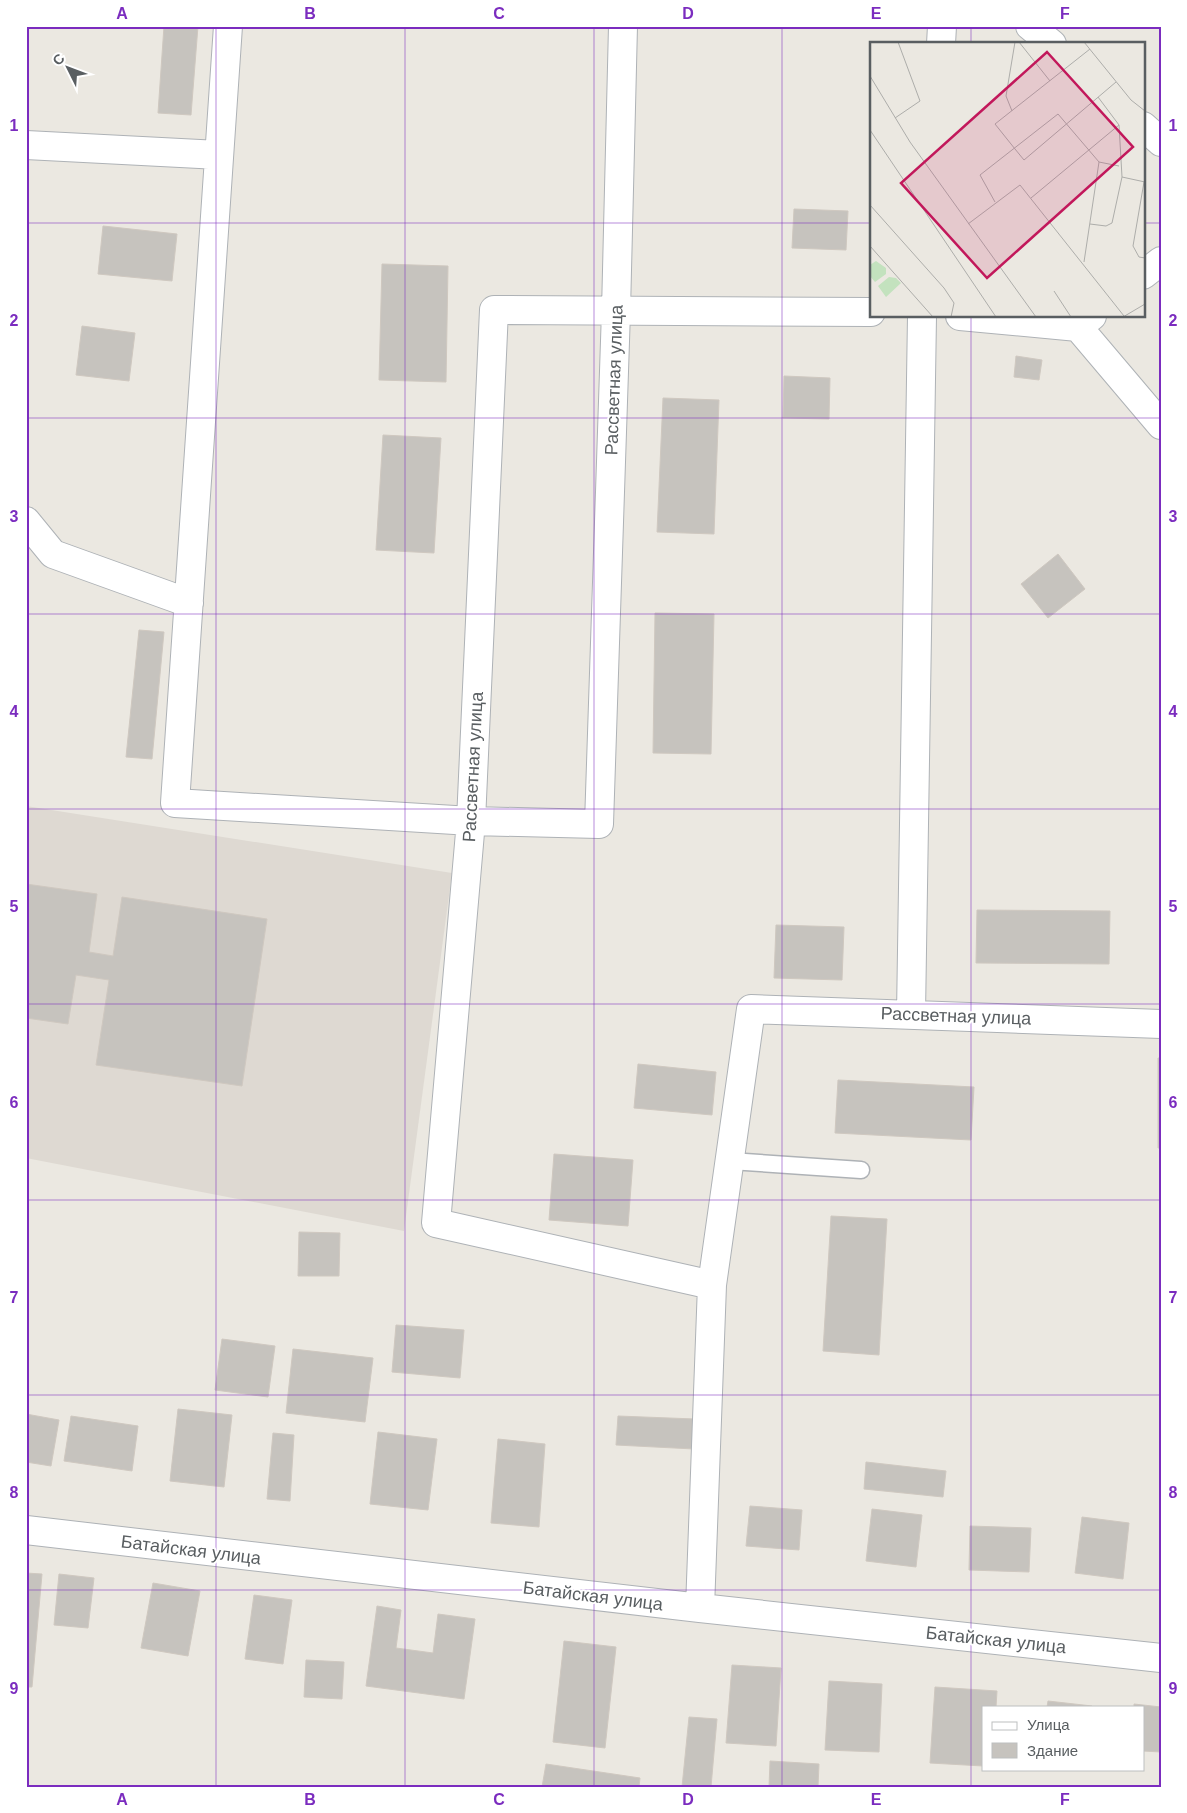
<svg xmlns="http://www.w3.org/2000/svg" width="1187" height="1813" font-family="Helvetica,sans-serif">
  <rect width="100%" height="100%" fill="#ebe8e1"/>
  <path fill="#ded9d2" d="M26,806L452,873L404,1231L26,1158Z"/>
  <path fill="#c6c3be" stroke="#cfc8c0" d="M164,26H198L191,115L158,113Z
    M794,209L848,211L846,250L792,248Z
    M103,226L177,234L172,281L98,274Z
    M382,264L448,266L446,382L379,380Z
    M82,326L135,333L129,381L76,375Z
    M1016,356L1042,360L1039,380L1014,377Z
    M784,376L830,378L829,419L783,418Z
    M663,398L719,400L714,534L657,532Z
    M383,435L441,438L434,553L376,550Z
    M1058,554L1085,589L1048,618L1021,584Z
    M655,613L714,614L711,754L653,753Z
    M139,630L164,632L152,759L126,757Z
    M26,884L97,894L89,952L113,956L122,897L267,919L242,1086L96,1065L109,980L76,975L68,1024L26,1018Z
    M977,910L1110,911L1109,964L976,963Z
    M776,925L844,927L842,980L774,978Z
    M1158,1058H1161V1148H1158Z
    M638,1064L716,1072L712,1115L634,1108Z
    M838,1080L974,1087L971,1140L835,1133Z
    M554,1154L633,1160L628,1226L549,1220Z
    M831,1216L887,1219L879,1355L823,1351Z
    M299,1232L340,1233L339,1276H298Z
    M396,1325L464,1330L460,1378L392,1372Z
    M222,1339L275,1346L268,1397L215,1390Z
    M293,1349L373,1358L365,1422L286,1413Z
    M178,1409L232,1415L224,1487L170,1481Z
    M26,1414L59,1420L51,1466L26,1462Z
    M71,1416L138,1426L132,1471L64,1461Z
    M618,1416L695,1419L694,1449L616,1445Z
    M378,1432L437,1439L428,1510L370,1504Z
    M273,1433L294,1435L290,1501L267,1499Z
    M498,1439L545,1444L539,1527L491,1523Z
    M866,1462L946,1471L943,1497L864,1489Z
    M750,1506L802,1510L799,1550L746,1546Z
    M872,1509L922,1515L916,1567L866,1561Z
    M1082,1517L1129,1523L1123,1579L1075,1573Z
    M970,1526L1031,1528L1029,1572L969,1570Z
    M26,1573L42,1574L32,1687H26Z
    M59,1574L94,1578L88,1628L54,1625Z
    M153,1583L200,1591L188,1656L141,1648Z
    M254,1595L292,1600L283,1664L245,1659Z
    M377,1606L401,1610L396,1648L433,1653L438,1614L475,1619L464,1699L366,1686Z
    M564,1641L616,1647L605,1748L553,1742Z
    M306,1660L344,1662L342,1699L304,1697Z
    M732,1665L781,1668L776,1746L726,1743Z
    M829,1681L882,1684L879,1752L825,1750Z
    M935,1687L997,1691L996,1707H983V1766L930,1763Z
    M1048,1701L1092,1706V1707H1047Z
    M1134,1704L1161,1707V1752L1143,1751V1707H1134Z
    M689,1717L717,1719L711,1787H682Z
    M770,1761L819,1764L818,1787H769Z
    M546,1764L640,1778L639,1787H542Z"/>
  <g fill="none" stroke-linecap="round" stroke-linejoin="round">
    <g stroke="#aeb2b6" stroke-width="19">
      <path id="lane" d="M730,1161L861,1170"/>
    </g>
    <g stroke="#aeb2b6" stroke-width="30">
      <path id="street" d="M228,26L175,803L471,821L599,824L616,311L623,26
        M1030,26L1052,44
        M941,44L942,26
        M1143,126L1161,142
        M26,145L219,155
        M1143,275L1161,261
        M960,316L1078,327L1092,316
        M1078,327L1161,425
        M26,521L53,554L189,603
        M911,1014L922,316
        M712,1285L436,1223L471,821L494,310L871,312
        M26,1530L700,1608L1161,1658
        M700,1608L712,1285L751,1009L1161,1024"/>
    </g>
    <use href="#lane" stroke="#fff" stroke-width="16"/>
    <use href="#street" stroke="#fff" stroke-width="28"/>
  </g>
  <path fill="none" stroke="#7b2cbf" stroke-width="1" stroke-opacity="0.55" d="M216,26V1787M405,26V1787M594,26V1787M782,26V1787M971,26V44M26,223H871M1143,223H1161M971,316V1787M26,418H1161M26,614H1161M26,809H1161M26,1004H1161M26,1200H1161M26,1395H1161M26,1590H1161"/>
  <g text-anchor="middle" stroke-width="4" stroke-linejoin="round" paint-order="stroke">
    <g font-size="18" fill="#595e61" stroke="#fff">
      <text transform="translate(614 380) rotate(-88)" y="6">Рассветная улица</text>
      <text transform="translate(473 767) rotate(-87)" y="6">Рассветная улица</text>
      <text transform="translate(956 1016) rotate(2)" y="6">Рассветная улица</text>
      <text transform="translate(191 1550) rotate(7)" y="6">Батайская улица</text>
      <text transform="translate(593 1596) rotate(7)" y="6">Батайская улица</text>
      <text transform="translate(996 1640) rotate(6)" y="6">Батайская улица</text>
    </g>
  </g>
  <g transform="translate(870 42)">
    <rect width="275" height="275" fill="#ebe8e1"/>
    <path d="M6,219L16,226V232L5,240L0,234V223ZM19,235L26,236L31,241L16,255L8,244Z" fill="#c3e2be"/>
    <path fill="none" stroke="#adadaa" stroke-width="1" d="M149,0L180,39M214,0L261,58L275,69M220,7L125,82L145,107L154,118L246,40M0,34L40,100L166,275M142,69L136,54L145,0M25,76L50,59L28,0M0,88L126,275M252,135L275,140M274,140L263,204L269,215L275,216M161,156L249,83M125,160L110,133L188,72L229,120L249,124M0,163L74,246L84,261L81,275M98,182L150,143L254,274M220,182L236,184L242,181L252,135L249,83L228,55M0,204L63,275M214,220L229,120M184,249L201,275M253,275L275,262"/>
    <path fill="#c2185b" fill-opacity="0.15" stroke="#c2185b" stroke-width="2.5" d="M177,10L263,105L117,236L31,141Z"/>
    <rect width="275" height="275" fill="none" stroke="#595e61" stroke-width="2.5"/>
  </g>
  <rect width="1187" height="1813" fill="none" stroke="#ffffff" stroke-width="55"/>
  <rect x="982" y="1706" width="162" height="65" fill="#ffffff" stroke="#bdbfc0"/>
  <rect x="992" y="1722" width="25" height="8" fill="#ffffff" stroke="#bdbfc0"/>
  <text x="1027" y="1730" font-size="15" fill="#595e61">Улица</text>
  <rect x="992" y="1743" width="25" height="15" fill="#c6c3be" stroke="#bdbfc0"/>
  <text x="1027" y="1756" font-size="15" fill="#595e61">Здание</text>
  <g transform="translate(68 68) rotate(312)" stroke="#ffffff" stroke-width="4" paint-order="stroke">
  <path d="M0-4L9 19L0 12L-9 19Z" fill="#595e61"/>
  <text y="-8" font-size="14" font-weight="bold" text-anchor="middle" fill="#595e61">С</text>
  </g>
  <rect x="28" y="28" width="1132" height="1758" fill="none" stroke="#7b2cbf" stroke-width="2"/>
  <g font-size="16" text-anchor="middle" font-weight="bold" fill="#7b2cbf">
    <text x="122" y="19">A</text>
    <text x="310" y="19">B</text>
    <text x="499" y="19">C</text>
    <text x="688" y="19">D</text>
    <text x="876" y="19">E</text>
    <text x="1065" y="19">F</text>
    <text x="14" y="131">1</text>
    <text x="1173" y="131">1</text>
    <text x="14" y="326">2</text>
    <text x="1173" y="326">2</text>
    <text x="14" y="522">3</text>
    <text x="1173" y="522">3</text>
    <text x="14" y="717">4</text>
    <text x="1173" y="717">4</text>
    <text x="14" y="912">5</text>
    <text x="1173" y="912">5</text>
    <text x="14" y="1108">6</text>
    <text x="1173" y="1108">6</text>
    <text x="14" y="1303">7</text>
    <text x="1173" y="1303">7</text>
    <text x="14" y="1498">8</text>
    <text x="1173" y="1498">8</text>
    <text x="14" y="1694">9</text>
    <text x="1173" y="1694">9</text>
    <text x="122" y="1805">A</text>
    <text x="310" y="1805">B</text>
    <text x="499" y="1805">C</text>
    <text x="688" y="1805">D</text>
    <text x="876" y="1805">E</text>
    <text x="1065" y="1805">F</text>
  </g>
</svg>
